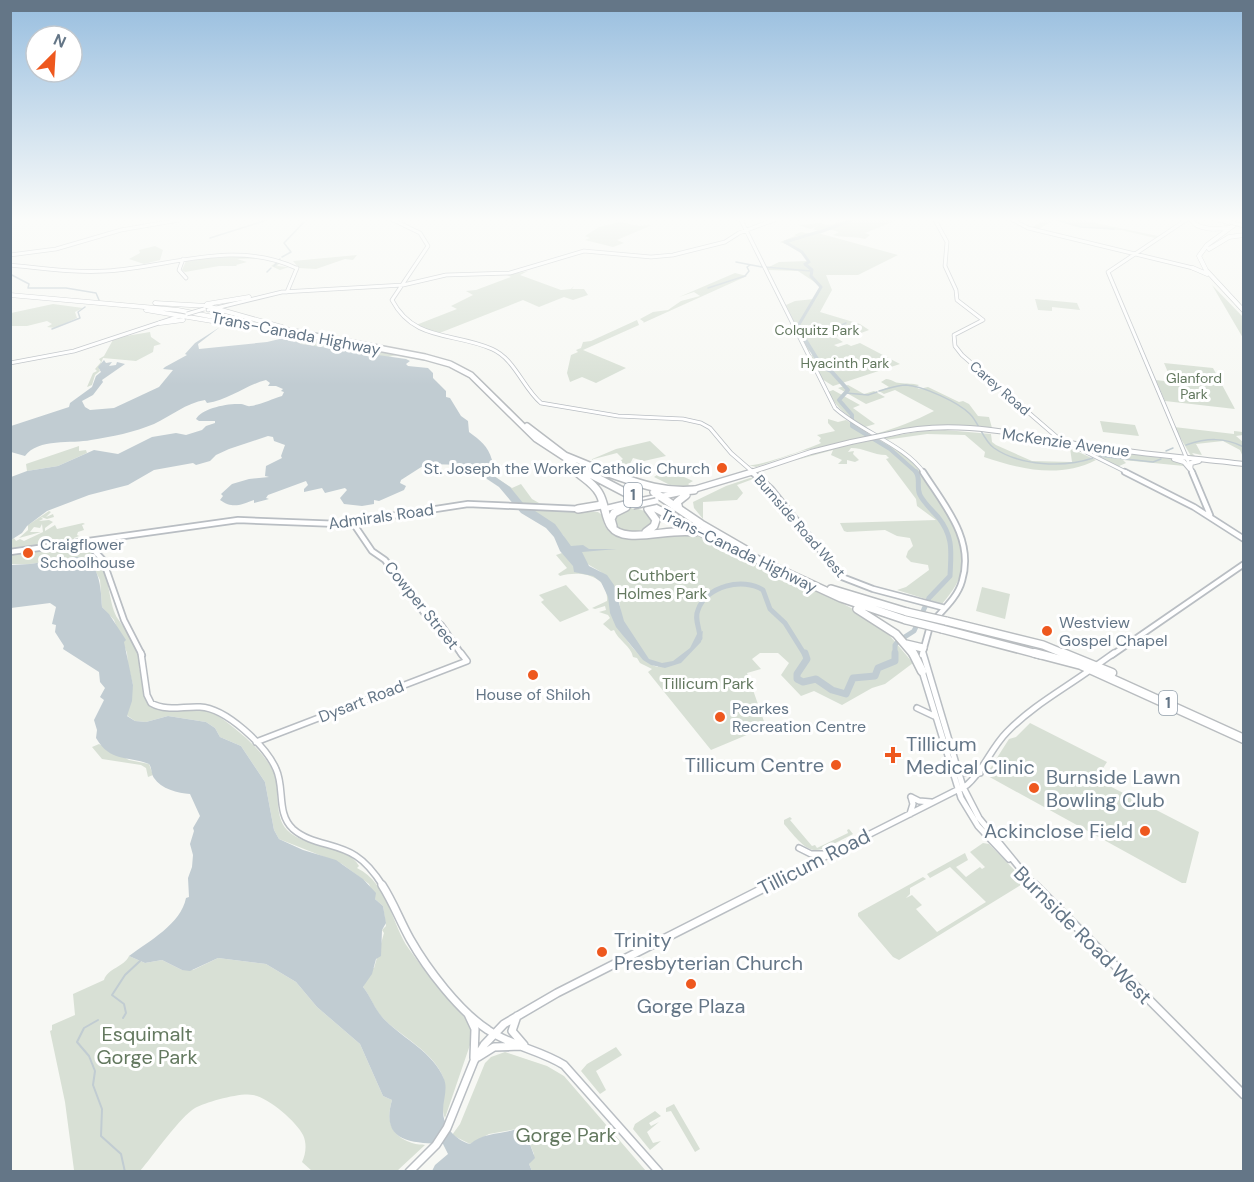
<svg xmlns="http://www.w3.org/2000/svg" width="1254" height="1182" font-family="'DM Sans',sans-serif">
  <rect width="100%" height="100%" fill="#f7f8f4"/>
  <path fill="#d8e0d5" d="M847,220H891L895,221L865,233L870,235L865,239C854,236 843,238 833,235L839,232L826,228L822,232L813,229L818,226L810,229L799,225L820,223L829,225Z
    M1045,220H1081L1158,236L1155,238L1121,230L1076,227L1054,220L1037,230L1030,228Z
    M620,222L639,226L652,225L617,240L624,243L613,247L585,240L590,238L585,236L599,227Z
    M801,232L812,234L818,233L898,255L858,275H826L832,290L820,312L860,324L869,330L861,333L856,331L835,337L843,342L834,345L838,347L847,344L851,346L860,343L900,364L833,386L822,379L810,356L814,354L808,350L786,305L795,301L814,299L822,287L798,271L768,270L767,268L779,262L808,261L796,248L780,242L795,236L798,237L794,235Z
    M155,246L163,250L160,260L144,264L129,259L140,253L139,250Z
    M357,255L353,260L345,259L316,269L299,268L293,261Z
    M247,256L282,260L277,266L287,267L286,265L289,267L280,270L271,266L277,262L259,258L237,259L247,262L236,265L237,266H219L185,272L182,270L186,261L190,259Z
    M528,271L520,275L561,290L571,289L574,286L572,289H584L588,295L573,300L564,297L539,307L523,300L437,334L416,325L457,309L451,306L473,295L466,291L476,290L511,277L507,275Z
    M735,273L747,276L643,323L644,322L640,319L653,312L668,310L681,301L700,296L694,292L679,297Z
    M1212,285L1243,317V338Z
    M1035,299L1077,303L1080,310L1052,307V311L1038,310Z
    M53,304L83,308L75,312L77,318L55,328L47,327L52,324L47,321L27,326H11V313Z
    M637,320L639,325L583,350L626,368L596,383L582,377L570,382L567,373L571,355L578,352L576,350L581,348L583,342L591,341Z
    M150,332L151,337L161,344L154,346L153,352L136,361L103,358L99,369L100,371L95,375L92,385L87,387L93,373L97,371L95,369L101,362L99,359L104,356L114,338Z
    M292,337L397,355L388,357L301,344L292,340Z
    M1164,363L1213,368L1235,409L1165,401L1156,380L1172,382Z
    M886,379C892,379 894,383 900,383C907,384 912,383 919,385L916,387L919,389L928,387L959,402L963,401L969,404L978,416L989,417L992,428L1030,434L1031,433L1034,435L948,426L877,435L875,434C896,428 915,421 934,411L895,390L884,394L879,391L889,387L881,382Z
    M848,385L864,394L874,391L885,397L866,404L838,388Z
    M833,390L860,405L853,408L875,424L865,427C849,417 837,409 828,392Z
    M828,419L838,422L846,420L872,436L802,451L756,467L748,465C759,467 807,449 821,443L819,441L821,438L817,435L835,431L828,423Z
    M1100,421L1135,425L1139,436L1103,432Z
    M1174,427L1234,434V431L1243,432V435L1236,436L1243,442V457L1240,450L1223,441L1196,444L1202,455L1192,453L1195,456L1243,463L1191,456Z
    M945,430L991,434L992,442L996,445L1032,461L1072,462L1070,448L1096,460C1059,479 1020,469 984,457L985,452L965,435L927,434L885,440L882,438L922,431Z
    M878,439C888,445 901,451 909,459C931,481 966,530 963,563C962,579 952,592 942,604L897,590L906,587L929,570L928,565L911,562L906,557L908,551L913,546L910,538L897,536L885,530L847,532L844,531L840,523L936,520L917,506L916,499L886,459L889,458L886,455C873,455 864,448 851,448L848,452L854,451L853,454L859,460L855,462L847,460V464H838L842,460L831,455L833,450L793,461L825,450Z
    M650,441L666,456L644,461L633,458C629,467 625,470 615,470L619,466L616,463L623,459L617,453L590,460L616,449Z
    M79,446V451L86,450L87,453L58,466L27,471L26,464Z
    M1087,449L1172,459L1180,462L1184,466L1123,460L1126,463L1117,467L1085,450Z
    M487,467L490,472L491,469L494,476L512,488L521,484L532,499L539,503H523L529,507L598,512L602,515C606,550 644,535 666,532C678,531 688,532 699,536L838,601L879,623L913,663L885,684L872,688L842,705L814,691L801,696L781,675L789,663L778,653H760L752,659L761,669L747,673L766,727L711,750L648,672L652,669L640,663L637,658L633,657C631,646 618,640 614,630L611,631L603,624L610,618L608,615L599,612L606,610L605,606L595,609L592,608L607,601C609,575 580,570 560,576L558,574L567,568L556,555L562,553C573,563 596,573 603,584C611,595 609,608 614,619C622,635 641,663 658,667L657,663L649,660L630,633L622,620L619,600L601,572L584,562L570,549L563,535L554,526L525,506L506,485L482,469Z
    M666,469L693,481L688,484L692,487L744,472L685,489L674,487L654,477Z
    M750,478H755L763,484L753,479L737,485L743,493L737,500L703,502V519L694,508L693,502L726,486Z
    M633,507L647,512L654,521C643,533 631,535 616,527L613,516L623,509Z
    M49,511L51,512L46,517L53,514L54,517L47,519L41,517L43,519L39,521L49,520L53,522L45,528V531L55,525L57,529L83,523L85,524L82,525L84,530L78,532L77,535L79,536L74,538V541L11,549V540L14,538L16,541L20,539L24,541L43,532L42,524L40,528L34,527L30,532H41L19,538L28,530V525Z
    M84,544L87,547V544C87,549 98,559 101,565C110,580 109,606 118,619C126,631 145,652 139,668C145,679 141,693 148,704C168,719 195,702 215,714C235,727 268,754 275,776C280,793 274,816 287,830C305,849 347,843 359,866L357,868C389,884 391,924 409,949C426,973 446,997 465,1018L471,1028L472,1039L445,1118C439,1106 448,1090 443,1077C432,1050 402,1038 383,1018C374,1009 371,997 363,987L372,968H374L384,933L382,930L386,926L383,906L375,899L369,884L342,864L279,839L274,830L265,782L241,746L220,737L215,728L206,722L168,716L146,722L135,721L125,714L133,685L128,665L127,653L114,620L102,607L100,580L95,570L87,560L75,557L30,564H11V554Z
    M566,585L589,610L560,622L541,602L544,600L539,595Z
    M982,587L1010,594L1005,619L976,611Z
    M1030,723L1107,762L1096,779L1199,832L1186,883H1182L986,775L1009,739L1016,737Z
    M99,744L129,760L149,764L153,775L148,777L146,768L141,765L102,759L92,747Z
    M790,817L792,819L790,820L812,846L815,845L817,848L848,833L847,830L849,829L853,834C813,854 814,860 784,824V820Z
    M983,843L989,844L1024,880V883L899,960L893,957L858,916V913L923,877L926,879L910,888V894L906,898L912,895L922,905L916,909L937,932L986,902L950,867L930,878L927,874L965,853L968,860L956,867L966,877L980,867L982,869L985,867L970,852Z
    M129,956L145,963L162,960L182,970H193L218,958L266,964L296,982L317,1007L360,1044L383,1096L392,1100C386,1120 390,1136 412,1143C417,1145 422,1144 425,1145L397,1171H312L302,1162C306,1154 307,1143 303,1135C297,1122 268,1097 253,1095C241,1092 206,1102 195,1108C180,1117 153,1156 140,1171H71L74,1170L65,1102L50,1031L52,1030V1025L75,1015L73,994L104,980C108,968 124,967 129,956Z
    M616,1047L622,1055L596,1071L606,1090L600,1094L581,1071L587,1064Z
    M505,1052L547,1066L564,1076L646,1171H532L529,1164L534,1154L527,1137L521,1135L522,1128L489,1134L470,1144L452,1135L460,1124L485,1063L491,1057Z
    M674,1104L700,1149L695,1152L671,1111L666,1112V1108Z
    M655,1111L661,1116L649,1123L651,1126L659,1122L647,1132L653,1143L661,1141L650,1150L633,1129L635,1124Z"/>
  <path fill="#c1ccd2" d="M220,327L198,344L199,349L267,342L288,337L301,344L406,359L410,361L406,364L408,366L428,368L433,373V378L446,391V397L450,398L461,416L468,421L469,432C480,440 488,446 492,460L488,465L489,471L491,472V469L494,476L510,487L523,503L555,524L571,546L583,545L589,549H617L582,552L589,566L607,575L614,585L624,621L649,659L662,663L673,661L690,648L697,634L703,631L701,642L681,663L665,668L651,665L643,660L616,627L610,613L608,597L601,582L593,576L574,572L573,566L560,551L554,537L546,528L521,513L499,487L466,465L426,464L401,480L400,483L406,486L404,490L379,501L374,500V504L362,506L344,504L340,498L347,490L345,488L325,493L322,488L304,492V489L308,485L306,481L268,495L266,498L269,499L254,503V500C240,505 233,509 220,500L223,496L221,494L232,484L249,479L269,477L265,476L266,466L282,458L281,456L285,445L274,441L273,437L268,436L229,449L216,455L210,461L196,465L193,463L154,470L128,485L89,495L47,511L27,526L22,533L11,540V477L27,471L58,466L94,450L118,454L152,437L176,433L186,435L202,430L206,426L215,423V421H199L196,419C201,409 226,403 241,404C243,404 248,407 250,406C260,405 272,399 282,396L284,392L281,391L283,389L276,386H268L270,383L266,380C246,385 229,400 207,403L205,400C186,403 171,416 154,424C135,432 111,437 91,440C72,444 38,438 25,456L11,452V426L69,407L70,403L92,387L96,376L101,372L98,367L104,360L106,363L112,362L109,366L116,365L117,362L125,364L102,380L103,382L93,395L82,401L85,407L90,410L114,408L159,387L173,370L163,369L165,367L187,355L185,354L195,343Z
    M75,557C100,557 101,589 102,607L109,614L126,640L124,642L133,685L132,701L127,716L135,721L146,722L168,716L206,722L215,728L220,737L241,746L265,782L274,830L279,839L303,850L336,860L363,879L376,893L375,899L383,906L386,923L382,930L381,956L376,959L372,974L363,987C372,998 375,1011 386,1021C405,1040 433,1052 444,1079C448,1089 443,1100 443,1111C443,1126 455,1140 470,1144C485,1131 505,1135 522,1127L521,1135L527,1136L535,1158L529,1164L532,1171H432L435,1165L448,1154L443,1144C411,1143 380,1142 392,1100L383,1096L360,1044L317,1007L296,982L266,964L218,958L190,971L182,970L162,960L145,963L129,956C149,941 181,924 186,898L189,897L188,878L192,867L193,855L190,844L194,831L193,828L200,816L190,794C178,793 161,789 154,778C151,774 152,768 149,764C126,755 111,763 96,738L97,730L94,720L104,700L100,697L105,688L100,682L99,672L63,649L64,646L55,632L56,625L52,624L56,607L50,603L11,608L10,565L30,564Z"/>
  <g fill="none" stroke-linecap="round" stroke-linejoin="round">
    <path stroke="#c1ccd2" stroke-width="1.5" d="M1057,220L1081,227L1114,229
      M210,238L267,220
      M282,257L291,252L284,243L306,220
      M736,262L762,267
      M274,266L280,259
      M765,267L811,271
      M267,272L271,268
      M10,274L29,284L28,288H66L96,293L99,300
      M708,288L745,276L749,271L747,267L750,265
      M52,329L80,318L78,312L85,307
      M799,330H805
      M807,331L825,333L846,323
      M879,391C887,389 898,385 906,385C923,386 958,402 970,414C979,423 983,440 994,448C1020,466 1064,468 1093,458
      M846,393L868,395L877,392
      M1186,445C1207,438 1224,437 1244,447
      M1166,451L1173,448
      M1098,456L1153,462L1161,459"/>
    <path stroke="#c1ccd2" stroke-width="2" d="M123,1018L126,1013L124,1004L112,995L125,975L140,961
      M98,1020L84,1028L77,1042L89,1056L95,1071L93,1085L102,1109L101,1136L121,1154L125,1172"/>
    <path stroke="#c1ccd2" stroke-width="3" d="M820,232L852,220
      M800,332L798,326L821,287L811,276L812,270L805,264L809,262L802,252L785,242L818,232"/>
    <path stroke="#c1ccd2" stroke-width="4" d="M799,330L822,367L831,371L848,390L839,400L852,415V426L890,449L917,473"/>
    <path stroke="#c1ccd2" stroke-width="5" d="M700,638C700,629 694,619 698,610C706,586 743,577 763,590L770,609L785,623L805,655
      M903,638L914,631L929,598L950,576C951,552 954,537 938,517C932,510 924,503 920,495C916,487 921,479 916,472
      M895,655V645L899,640"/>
    <path stroke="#c1ccd2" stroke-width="7" d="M805,653L807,659L797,674V679L803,682L816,679L832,690L846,694L853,678L875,676L878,668L895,661V653"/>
    <g stroke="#b9bec3" stroke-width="4.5">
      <path id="secondary-far3" d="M393,220L420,233L428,246L392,300C414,342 454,332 492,349C515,359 523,388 541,403L618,416L683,419L701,423L710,428L731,453L754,473
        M741,220L835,408C861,432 905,445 924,473
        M935,220L947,242L945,266L956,290L957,300L983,320L954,335L955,346L962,355L1058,438L1128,473
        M1013,220L1028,228L1193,268
        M1186,220L1108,272L1193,473
        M10,255L56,249L121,230L179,220
        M183,259L179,270L186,278
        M10,265C42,268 74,273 106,271C170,267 234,239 296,268
        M287,292L297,268
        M208,310L282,292L403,285L446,275L510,273L584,251L651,257L673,255L725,242L739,233L774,220
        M10,363L74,351L180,316
        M1051,442L1061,443L1062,441"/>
    </g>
    <g stroke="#b9bec3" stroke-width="8">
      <path id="secondary-far2" d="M752,472L771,489L842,577L873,589L945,608
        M923,472C944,505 975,539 962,581C958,596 945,608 935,619
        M1125,472L1194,507L1244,539
        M1192,472L1210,515
        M353,523L372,551L385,560L425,614L441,625L462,655
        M91,541L90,546L103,560L124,620L142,655
        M10,552L238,520L339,524L468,504L580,509
        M922,655L930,626
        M1112,655L1244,564"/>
    </g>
    <g stroke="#b9bec3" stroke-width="8">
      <path id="secondary-far1" d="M141,653L147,695L151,703C167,712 183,706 200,707C226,708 266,746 276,769C285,788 276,813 293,829C311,845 337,843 356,856C367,863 376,875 383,886
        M923,653L963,787L979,818L1032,883
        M1097,665L1114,653
        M922,671L961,798L978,826L1009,859
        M917,708L934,716
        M256,742L467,661L461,653
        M957,768L966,773H980
        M911,797L919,801L931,802
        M910,814L913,804L911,797
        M799,848L811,854H827
        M1032,882L1036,886
        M767,886L967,785C984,770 991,748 1007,732C1031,707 1062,690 1090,670"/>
    </g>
    <g stroke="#b9bec3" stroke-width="10">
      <path id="secondary" d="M382,885C393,902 400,921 410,939C427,969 459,1011 488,1030C511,1046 540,1050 564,1065L659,1172
        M1035,885L1244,1095
        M468,1014L475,1029L474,1058
        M517,1016L512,1031L524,1045
        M478,1057L494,1047L520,1046
        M409,1172L436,1145L447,1128L474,1061L484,1045L504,1024L557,993L770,885"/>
    </g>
    <g stroke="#babec2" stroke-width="6">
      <path id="primary-far1" d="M890,434C956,417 1023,436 1089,446C1141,454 1192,458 1244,464
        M1174,459L1184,462L1190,469L1191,463L1199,461
        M748,473L811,452L851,442"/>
    </g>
    <g stroke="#babec2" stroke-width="8">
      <path id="primary" d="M692,490L752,472
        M644,500L683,492
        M604,509L629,503"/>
    </g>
    <g stroke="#b9bdc0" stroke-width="5">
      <path id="highway-far3" d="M1191,220C1199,231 1218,229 1230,228
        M1220,220L1228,222
        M1241,220L1207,245L1199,256L1206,270L1244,311
        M1209,249L1229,237L1244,235
        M1193,268L1207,274
        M10,295L178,310L291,332
        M155,303L207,306L282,327
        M207,304L249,297
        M146,310L230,324
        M160,323L183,320"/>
    </g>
    <g stroke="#b9bdc0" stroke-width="8">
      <path id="highway-far2" d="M283,330L425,357L450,364L471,375L536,439L588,473
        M527,426L565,455L609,473"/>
    </g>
    <g stroke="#b9bdc0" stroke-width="10">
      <path id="highway-far1" d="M586,472L726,545L841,598L906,620
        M605,472C635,482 661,493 694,490
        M578,473C585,479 594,484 599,493C609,510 602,533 629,535C651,537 672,529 695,532
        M654,492L701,524L746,550
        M578,509L602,505V500
        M679,509L677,502L686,495
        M613,526L611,519L614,513L626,507
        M646,532L654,526L656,520L648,509
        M831,589L907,612
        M857,609L896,634L914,655
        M946,621L1043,645L1067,655
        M942,629L1041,655
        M906,644L923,648"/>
    </g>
    <g stroke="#b9bdc0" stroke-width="11">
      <path id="highway" d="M913,653L922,671
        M1035,653L1081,665L1244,739
        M1063,653L1112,673"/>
    </g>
    <use href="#secondary-far3" stroke="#fff" stroke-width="3"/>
    <use href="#secondary-far2" stroke="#fff" stroke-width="4.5"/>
    <use href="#secondary-far1" stroke="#fff" stroke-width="5"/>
    <use href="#secondary" stroke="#fff" stroke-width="7"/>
    <use href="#primary-far1" stroke="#fff" stroke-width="4"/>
    <use href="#primary" stroke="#fff" stroke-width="5"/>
    <use href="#highway-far3" stroke="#fff" stroke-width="4"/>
    <use href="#highway-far2" stroke="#fff" stroke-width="5"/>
    <use href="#highway-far1" stroke="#fff" stroke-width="7"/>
    <use href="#highway" stroke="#fff" stroke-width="8"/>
    <g stroke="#b9bec3" stroke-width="4.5" stroke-linecap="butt">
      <path id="secondary-bridge" d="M1230,222L1244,226
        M187,314L204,309"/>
    </g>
    <g stroke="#babec2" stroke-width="6" stroke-linecap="butt">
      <path id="primary-bridge-far1" d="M851,442L890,434"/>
    </g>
    <g stroke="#babec2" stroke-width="8" stroke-linecap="butt">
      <path id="primary-bridge" d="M633,506L656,501"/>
    </g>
    <g stroke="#b9bdc0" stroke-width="10" stroke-linecap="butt">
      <path id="highway-bridge" d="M907,612L946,621
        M906,620L942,629"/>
    </g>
    <use href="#secondary-bridge" stroke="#fff" stroke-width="3"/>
    <use href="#primary-bridge-far1" stroke="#fff" stroke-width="4"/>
    <use href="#primary-bridge" stroke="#fff" stroke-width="5"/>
    <use href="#highway-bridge" stroke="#fff" stroke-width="7"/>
  </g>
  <linearGradient id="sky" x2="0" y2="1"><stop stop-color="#98bedf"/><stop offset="0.57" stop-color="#fbfcfa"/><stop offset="1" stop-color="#fbfcfa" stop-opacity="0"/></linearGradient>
  <rect width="1254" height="385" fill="url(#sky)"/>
  <g fill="#ee581e" stroke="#fff" stroke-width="2">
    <circle cx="722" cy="468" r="6"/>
    <circle cx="28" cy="553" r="6"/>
    <circle cx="1047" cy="631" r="6"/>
    <circle cx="533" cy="675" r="6"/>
    <circle cx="720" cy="717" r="6"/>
    <path d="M890 746h6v6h6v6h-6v6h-6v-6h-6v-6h6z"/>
    <circle cx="836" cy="765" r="6"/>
    <circle cx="1034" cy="788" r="6"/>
    <circle cx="1145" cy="831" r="6"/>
    <circle cx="602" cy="952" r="6"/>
    <circle cx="691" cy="984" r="6"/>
  </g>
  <g text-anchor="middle" stroke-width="6" stroke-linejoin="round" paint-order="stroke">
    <g font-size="14" fill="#647960" stroke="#fff">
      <text x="817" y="335">Colquitz Park</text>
      <text x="845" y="368">Hyacinth Park</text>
      <text x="1194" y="383">Glanford<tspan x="1194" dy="16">Park</tspan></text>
    </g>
    <g font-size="14" fill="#647687" stroke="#fff">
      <text transform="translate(1000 388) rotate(41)" y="5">Carey Road</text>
      <text transform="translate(800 526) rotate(49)" y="5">Burnside Road West</text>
    </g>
    <g fill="#fff" stroke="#929fab" stroke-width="1.5">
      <rect x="624" y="483" width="18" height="24" rx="4.5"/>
      <rect x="1159" y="691" width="18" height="24" rx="4.5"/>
    </g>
    <g font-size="15" font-weight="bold" fill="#647687">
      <text x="633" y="500">1</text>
      <text x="1168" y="708">1</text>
    </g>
    <g font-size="16" fill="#647687" stroke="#fff">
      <text transform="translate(296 333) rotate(11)" y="6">Trans-Canada Highway</text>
      <text transform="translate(1066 442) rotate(8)" y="6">McKenzie Avenue</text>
      <text transform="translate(381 516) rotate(-8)" y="6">Admirals Road</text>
      <text transform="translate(739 550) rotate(26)" y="6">Trans-Canada Highway</text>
      <text transform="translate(422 605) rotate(51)" y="6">Cowper Street</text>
      <text transform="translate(361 701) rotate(-21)" y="6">Dysart Road</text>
    </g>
    <g font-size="16" fill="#647687" stroke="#fff" text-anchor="start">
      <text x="710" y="474" text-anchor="end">St. Joseph the Worker Catholic Church</text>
      <text x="40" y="550">Craigflower<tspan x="40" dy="18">Schoolhouse</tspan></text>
      <text x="1059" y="628">Westview<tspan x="1059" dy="18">Gospel Chapel</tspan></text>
      <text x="533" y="700" text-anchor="middle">House of Shiloh</text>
      <text x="732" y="714">Pearkes<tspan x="732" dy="18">Recreation Centre</tspan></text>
    </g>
    <g font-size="16" fill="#647960" stroke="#fff">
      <text x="662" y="581">Cuthbert<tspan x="662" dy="18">Holmes Park</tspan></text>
      <text x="708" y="689">Tillicum Park</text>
    </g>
    <g font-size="20" fill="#647687" stroke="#fff" text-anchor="start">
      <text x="906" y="751">Tillicum<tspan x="906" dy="23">Medical Clinic</tspan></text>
      <text x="824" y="772" text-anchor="end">Tillicum Centre</text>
      <text x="1046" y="784">Burnside Lawn<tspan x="1046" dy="23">Bowling Club</tspan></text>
      <text x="1133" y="838" text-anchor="end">Ackinclose Field</text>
      <text x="614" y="947">Trinity<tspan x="614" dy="23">Presbyterian Church</tspan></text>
      <text x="691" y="1013" text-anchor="middle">Gorge Plaza</text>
    </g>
    <g font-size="20" fill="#647687" stroke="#fff">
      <text transform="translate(814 862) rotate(-27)" y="7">Tillicum Road</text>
      <text transform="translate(1083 935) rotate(45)" y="7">Burnside Road West</text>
    </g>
    <g font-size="20" fill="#647960" stroke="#fff">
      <text x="147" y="1041">Esquimalt<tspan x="147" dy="23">Gorge Park</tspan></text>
      <text x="566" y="1142">Gorge Park</text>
    </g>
  </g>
  <rect width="1254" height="1182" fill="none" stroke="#647687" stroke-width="24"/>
  <g transform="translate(54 54) rotate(24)"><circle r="28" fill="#ffffff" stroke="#c1c8cf" stroke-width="1.5"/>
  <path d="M0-4.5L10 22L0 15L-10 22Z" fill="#ee581e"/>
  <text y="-9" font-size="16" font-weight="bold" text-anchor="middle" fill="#647687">N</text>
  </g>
</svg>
